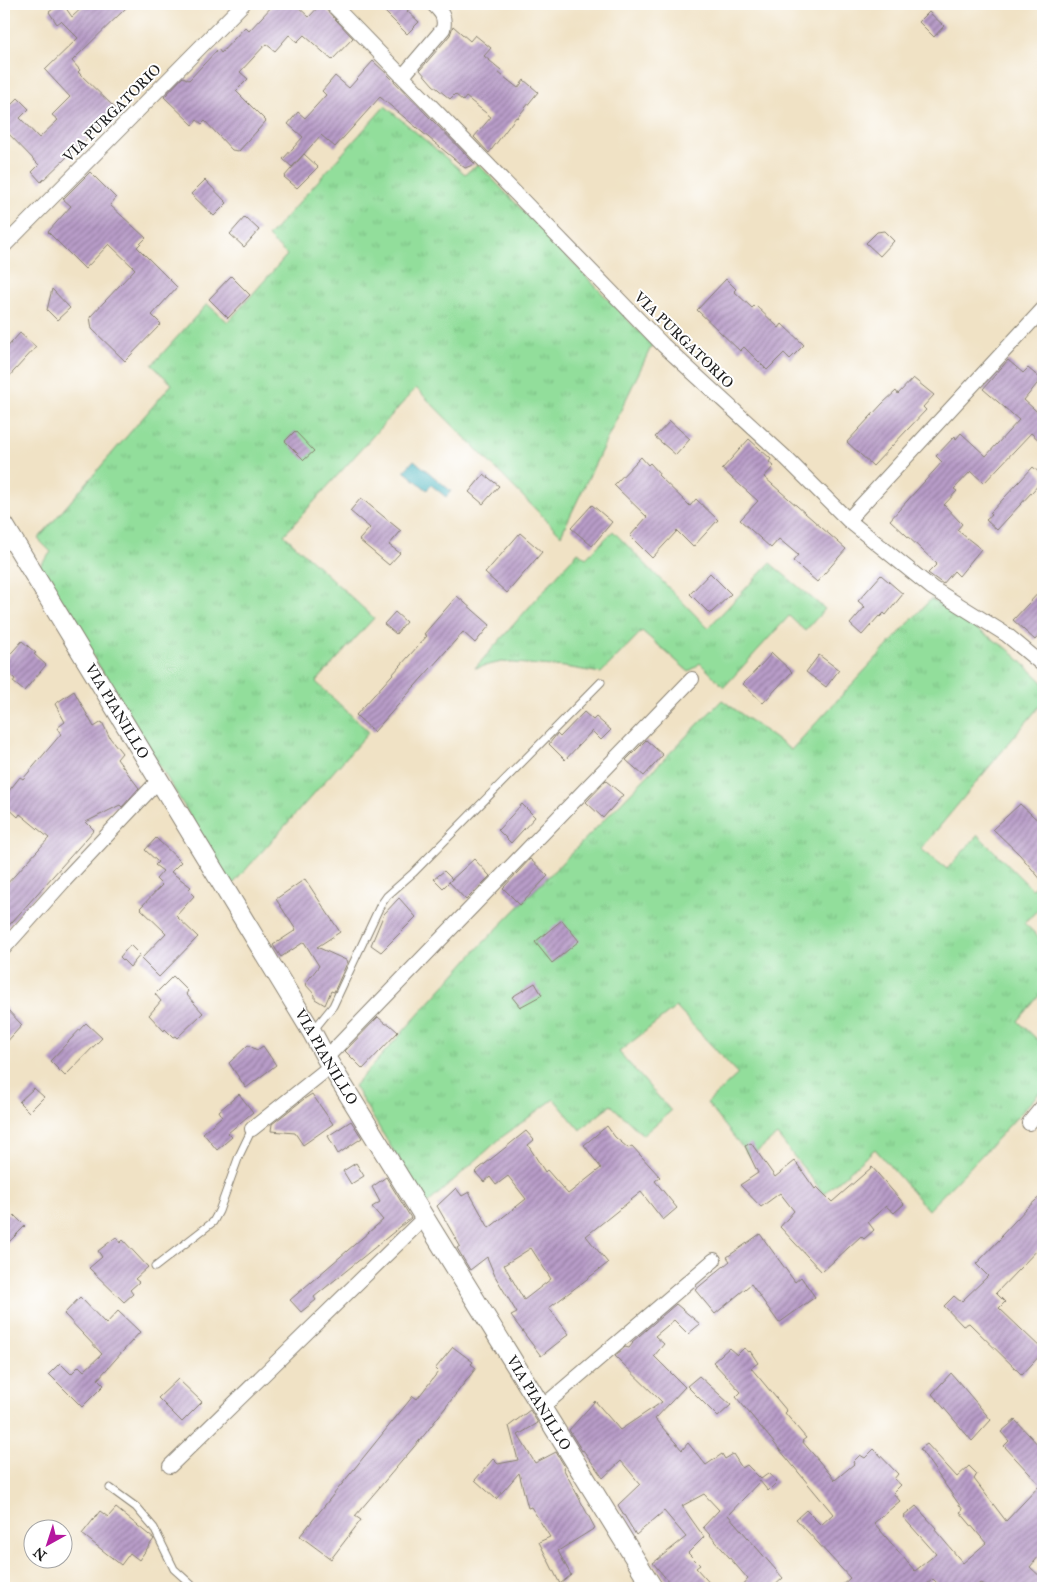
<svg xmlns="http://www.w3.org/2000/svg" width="1047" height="1592" font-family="'IM FELL Great Primer',serif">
  <defs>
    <pattern id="grass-tufts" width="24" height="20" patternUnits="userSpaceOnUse" patternTransform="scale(1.25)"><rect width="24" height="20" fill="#92de9b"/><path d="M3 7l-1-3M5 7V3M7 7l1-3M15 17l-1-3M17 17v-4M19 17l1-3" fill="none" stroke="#7dbe85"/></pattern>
    <pattern id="building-hatch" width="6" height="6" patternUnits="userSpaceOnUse" patternTransform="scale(1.25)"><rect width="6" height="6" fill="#b89cc8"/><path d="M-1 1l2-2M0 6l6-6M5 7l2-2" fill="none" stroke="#957ea2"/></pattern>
  </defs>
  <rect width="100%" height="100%" fill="#fff"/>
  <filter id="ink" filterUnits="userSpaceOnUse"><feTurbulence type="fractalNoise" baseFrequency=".02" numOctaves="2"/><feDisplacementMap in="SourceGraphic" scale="10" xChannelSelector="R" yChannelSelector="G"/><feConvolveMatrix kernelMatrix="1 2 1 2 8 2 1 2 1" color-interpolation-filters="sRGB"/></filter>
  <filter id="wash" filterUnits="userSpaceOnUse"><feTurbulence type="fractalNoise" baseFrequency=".0096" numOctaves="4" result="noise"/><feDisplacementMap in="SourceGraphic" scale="20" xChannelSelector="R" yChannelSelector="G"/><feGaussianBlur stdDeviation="1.12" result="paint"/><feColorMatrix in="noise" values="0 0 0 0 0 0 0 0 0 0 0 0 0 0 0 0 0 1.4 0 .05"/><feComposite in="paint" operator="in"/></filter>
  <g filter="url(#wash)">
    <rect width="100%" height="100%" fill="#f0e2c5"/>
    <path fill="url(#grass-tufts)" stroke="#577d5c" d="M385,106L465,174L478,164L652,345L561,535L416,388L284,535L374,618L316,682L369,732L232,885L39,567L51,552L38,539L172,384L152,365L207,304L228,322L287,255L268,237Z
      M613,531L708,628L770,563L825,609L805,631L789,616L724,687L700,663L689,672L642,631L601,673L565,667L502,662L475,668L578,552L586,558Z
      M931,599L1008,649L1043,682V702L921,849L947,869L978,835L1032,889L1043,878V905L1024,923L1043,941V991L1018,1021L1043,1045V1089L981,1156L928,1210L875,1149L824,1194L777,1135L750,1157L707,1103L738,1074L676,1007L619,1052L671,1111L643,1135L611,1105L580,1130L554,1099L502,1137L426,1205L354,1086L480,946L722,700L791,750Z"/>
    <path fill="#40b0b9" stroke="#2e666a" d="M414,460L451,491L446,497L431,485L427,490L404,471Z"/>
    <g id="blocks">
      <path fill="url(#building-hatch)" fill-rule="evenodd" d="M60,4H63L72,17L86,4H130L72,61L80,70L78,72L116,109L82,144L79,143L68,156L41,182L32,172L39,165L4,129V112L18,98L29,109L20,118L39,138L58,120L52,115L70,97L45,70L78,38L61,21L57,24L49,12Z
        M274,4H295L309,17L321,4L353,38L332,60L304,35L297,42L289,35L275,51L266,44L240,72L248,79L236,91L266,121L239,151L232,150L205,121L202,124L197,120L193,125L164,97L183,77L189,80L218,49L221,53L245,27L249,31Z
        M377,4H415L407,11L419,22L407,34Z
        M929,12L944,26L934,37L919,22Z
        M453,26L470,41L475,35L491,48L484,56L501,70L499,73L518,88L524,80L538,92L517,118L516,117L489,153L474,137L491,117L466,97L463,101L455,94L450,99L433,85L420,70L450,35Z
        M373,61L388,75L475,164L465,168L380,97L335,147L321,135L292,167L283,159L303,137L288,124L298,112L305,118L326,95L322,91L335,76L349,88Z
        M304,154L318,167L297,188L284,177Z
        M90,172L116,198L110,205L146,238L137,247L177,287L152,315L161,324L125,361L92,329L90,317L135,269L109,244L85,269L48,232L71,206L63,199Z
        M205,180L227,203L214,216L191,194Z
        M245,217L259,230L244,247L230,234Z
        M884,231L894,241L880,256L866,243L877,232Z
        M231,276L250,295L228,318L209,299Z
        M726,279L736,289L734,291L752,308L755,305L779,328L782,324L804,345L790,359L784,353L767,370L744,347L740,351L697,310Z
        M52,289L70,308L57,320L47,310Z
        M20,333L36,347L4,382V351Z
        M1008,360L1023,373L1028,368L1041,379L1024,400L1043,417V444L1031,433L984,483L971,471L954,489L957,491L944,505L962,524L957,530L981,549L959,576L954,571L943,584L928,573L937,564L890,520L942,462L936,456L955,436L956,439L961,433L986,456L1019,420L983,389Z
        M913,378L934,395L923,407L926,410L873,466L847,442L882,404L896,391L898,394Z
        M670,421L690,439L676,455L655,437Z
        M295,431L314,451L304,460L285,441Z
        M749,439L771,459L769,462L774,466L764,477L846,549L817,582L793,561L798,555L779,539L771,548L740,520L758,501L722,469Z
        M641,457L648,465L650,463L659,473L658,475L690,506L696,499L718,520L693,547L677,531L652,558L630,536L647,517L614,485Z
        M1033,467L1043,476V480L997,530L986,520L992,515L990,513Z
        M484,474L499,486L483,504L469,492Z
        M361,498L401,531L389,545L400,553L389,565L359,540L370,528L350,511Z
        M592,505L612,522L592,546L571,528Z
        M520,533L542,552L507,593L485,573Z
        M710,573L731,594L710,614L690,594Z
        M881,575L903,594L886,615L884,613L880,617L879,616L862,635L850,624L865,607L858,601Z
        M1043,588V631L1035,640L1013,620Z
        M457,596L490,625L475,643L463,632L374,732L356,715L427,636L424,634Z
        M395,612L406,622L396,634L384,624Z
        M22,641L36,653L34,654L46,665L24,691L13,682L15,679L4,669V661Z
        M772,653L792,672L763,703L743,684Z
        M819,655L839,670L826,687L806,672Z
        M74,691L94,727L102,722L110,738L122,753L117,759L139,788L122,807L120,805L86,822L94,830L4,931V887L49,838L20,814L18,817L4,804V797L20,777L23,779L61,734L57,728L65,722L55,704Z
        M584,712L593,720L596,717L611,730L601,740L592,731L565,760L549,744L557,734L560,737Z
        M646,740L663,755L644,776L626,760Z
        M606,781L623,795L603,818L586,802Z
        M522,804L535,817L511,843L498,830Z
        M1020,804L1043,825V882L1020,855L993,829Z
        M156,838L181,862L171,872L191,887L188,890L194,896L176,916L198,937L159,977L141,959L166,933L140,908L162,885L156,879L163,871L155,865L158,862L145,850Z
        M474,859L490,876L466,900L449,882Z
        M530,859L548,876L520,905L503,888Z
        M444,871L452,879L443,888L434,879Z
        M305,879L340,932L317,947L348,961L334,992L331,991L325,1005L315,999V995L305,984L319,966L304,942L281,957L273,945L296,930L276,899Z
        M399,898L416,917L381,952L371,945L384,914Z
        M562,920L579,941L552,963L535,942Z
        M130,945L140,955L130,967L120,957Z
        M173,976L188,991L186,994L203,1013L177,1038L175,1036L173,1037L165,1029L164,1031L149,1015L161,1001L155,994Z
        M535,983L542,995L520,1007L512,997Z
        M4,1006L22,1025L4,1045Z
        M378,1017L386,1024H389L398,1032L363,1069L345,1051Z
        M86,1023L102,1038L65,1076L50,1061Z
        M248,1045L257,1050L263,1046L276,1065L246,1088L229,1063Z
        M34,1088L44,1097L29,1112L19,1102Z
        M239,1094L253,1112L228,1133L232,1137L217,1150L203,1133L222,1116L219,1111Z
        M312,1094L333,1124L303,1145L295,1133L271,1131L272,1124L304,1099Z
        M351,1121L362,1138L338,1154L328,1136Z
        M607,1126L615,1137L628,1148L632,1146L660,1177L655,1181L677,1208L663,1220L641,1192L586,1236L608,1263L549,1308L569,1334L541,1356L511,1316L517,1313L495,1276L487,1257L470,1270L457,1248L460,1246L437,1206L456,1188L462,1196L469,1192L489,1228L526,1199L508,1176L496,1185L490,1177L484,1182L475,1172L526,1131L534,1140L528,1145L545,1172L547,1170L568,1194L601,1168L584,1145ZM531,1248L551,1279L524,1300L504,1265Z
        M751,1143L775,1177L795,1161L815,1189L817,1187L832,1202L872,1167L904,1204L894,1213L886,1206L868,1222L874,1230L864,1239L861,1236L822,1272L780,1227L794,1211L780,1193L761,1207L740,1185L758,1173L745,1146Z
        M356,1163L364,1176L351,1184L343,1171Z
        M386,1177L411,1218L314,1297L316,1300L301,1312L290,1300L383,1220L372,1207L380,1202L372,1187Z
        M1043,1194V1244L996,1293L1005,1302L999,1308L1043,1350V1352L1022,1375L969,1323L963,1326L944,1306L954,1296L961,1302L988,1276L976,1264L1002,1237L1001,1236L1027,1208Z
        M4,1210L12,1217L14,1215L25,1226L4,1247Z
        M760,1234L795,1282L801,1277L815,1297L779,1323L751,1284L715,1314L695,1290L730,1261L727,1257Z
        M116,1237L120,1243L123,1240L148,1267L135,1279L139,1282L130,1290L133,1294L124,1302L89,1268L102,1257L98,1251Z
        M80,1297L106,1324L118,1311L140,1332L98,1379L104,1385L82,1407L49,1374L60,1363L71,1374L79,1366L84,1371L102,1354L64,1314Z
        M676,1304L700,1324L688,1334L674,1320L655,1336L664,1344L654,1356L685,1387L655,1419L682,1450L688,1443L706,1465L722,1454L725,1459L733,1454L742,1468L747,1465L761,1479L769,1473L777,1482L768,1491L760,1481L728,1515L783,1578L772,1588H740L748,1579L703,1527L719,1510L704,1494L682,1506L704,1537L688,1553L700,1565L696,1568L714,1588H674L653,1563L686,1537L664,1511L636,1535L618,1505L640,1484L621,1461L603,1478L583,1450L582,1451L569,1430L595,1401L620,1430L662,1402L615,1356L625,1347L629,1348L633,1343L632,1342Z
        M453,1347L473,1362L471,1364L476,1368L425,1434L355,1516L361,1520L331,1559L300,1536L413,1396L417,1399L438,1372L435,1369Z
        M729,1348L737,1355L744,1348L749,1352L750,1351L758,1363L751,1368L787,1411L785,1413L806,1438L802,1441L835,1480L854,1464L853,1462L860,1455L865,1458L874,1449L898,1474L894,1479L901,1485L893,1493L900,1501L874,1523L915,1571L936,1554L903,1517L916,1506L936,1528L935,1530L963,1563L986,1543L960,1512L963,1510L920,1449L927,1444L957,1477L969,1466L977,1474L974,1479L1006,1521L1040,1485L1004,1446L1009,1441L1001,1432L1015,1420L1043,1450V1551L1030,1567L1043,1579V1584L1039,1588H990L980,1583L974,1588H942L933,1579L923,1588H839L850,1578L796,1519L806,1510L821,1525L833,1514L736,1397L741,1392L713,1362Z
        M951,1373L991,1420L972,1441L932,1394Z
        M699,1376L731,1405L718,1417L687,1386Z
        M178,1379L202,1402L182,1422L158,1398Z
        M530,1410L538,1423L518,1435L535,1463L556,1452L565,1467L563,1468L595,1528L558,1551L571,1575L560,1584L539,1542L550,1537L531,1507L528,1508L519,1473L496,1499L475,1480L493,1459L498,1464L518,1460L509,1426Z
        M116,1508L154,1539L139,1560L130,1553L121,1565L82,1534L100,1511L108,1517Z"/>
    </g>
  </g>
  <g filter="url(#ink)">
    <use href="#blocks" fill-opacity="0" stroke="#867f70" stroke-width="1"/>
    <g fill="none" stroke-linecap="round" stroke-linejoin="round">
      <g stroke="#867f70" stroke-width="9">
        <path id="lane" d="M312,1032L333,1006L380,906L387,896L413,873L601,682
          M155,1267L213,1222L219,1211L239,1156L252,1129
          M110,1488L136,1507L154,1528L174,1569L195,1588"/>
      </g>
      <g stroke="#867f70" stroke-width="16">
        <path id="street" d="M332,4L663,345L786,458L848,520L932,588L1007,635L1043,665
          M403,76L443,29C446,17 441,12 433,4
          M4,246L243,4
          M848,520L1043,309
          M4,948L63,882L158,781
          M326,1058L692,679
          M1029,1123L1043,1106
          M252,1129L331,1066
          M541,1408L714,1260
          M170,1466L424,1218"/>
      </g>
      <g stroke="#867f70" stroke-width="21">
        <g id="secondary">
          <path id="s1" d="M4,525L312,1032L326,1058L653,1588"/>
        </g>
      </g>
      <use href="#lane" stroke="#fff" stroke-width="7"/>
      <use href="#street" stroke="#fff" stroke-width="14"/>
      <use href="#secondary" stroke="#fff" stroke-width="19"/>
    </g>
  </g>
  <g text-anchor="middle" stroke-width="4" stroke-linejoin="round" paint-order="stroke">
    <g font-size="15" fill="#1c1c1c" stroke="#fff">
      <text transform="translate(112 113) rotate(-45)" y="5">VIA PURGATORIO</text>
      <text transform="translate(684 340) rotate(44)" y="5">VIA PURGATORIO</text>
      <text dy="5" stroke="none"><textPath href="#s1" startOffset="218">VIA PIANILLO</textPath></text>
      <text dy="5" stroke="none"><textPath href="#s1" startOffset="622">VIA PIANILLO</textPath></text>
      <text dy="5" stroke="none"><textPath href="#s1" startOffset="1028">VIA PIANILLO</textPath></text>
    </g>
  </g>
  <rect width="1047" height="1592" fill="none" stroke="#fff" stroke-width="20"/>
  <g transform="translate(48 1544) rotate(219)"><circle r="24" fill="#ffffff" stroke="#a4a4a4"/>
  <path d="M0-4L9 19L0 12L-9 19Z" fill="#b5179e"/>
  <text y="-8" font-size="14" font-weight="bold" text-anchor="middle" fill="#1c1c1c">N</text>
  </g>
</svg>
